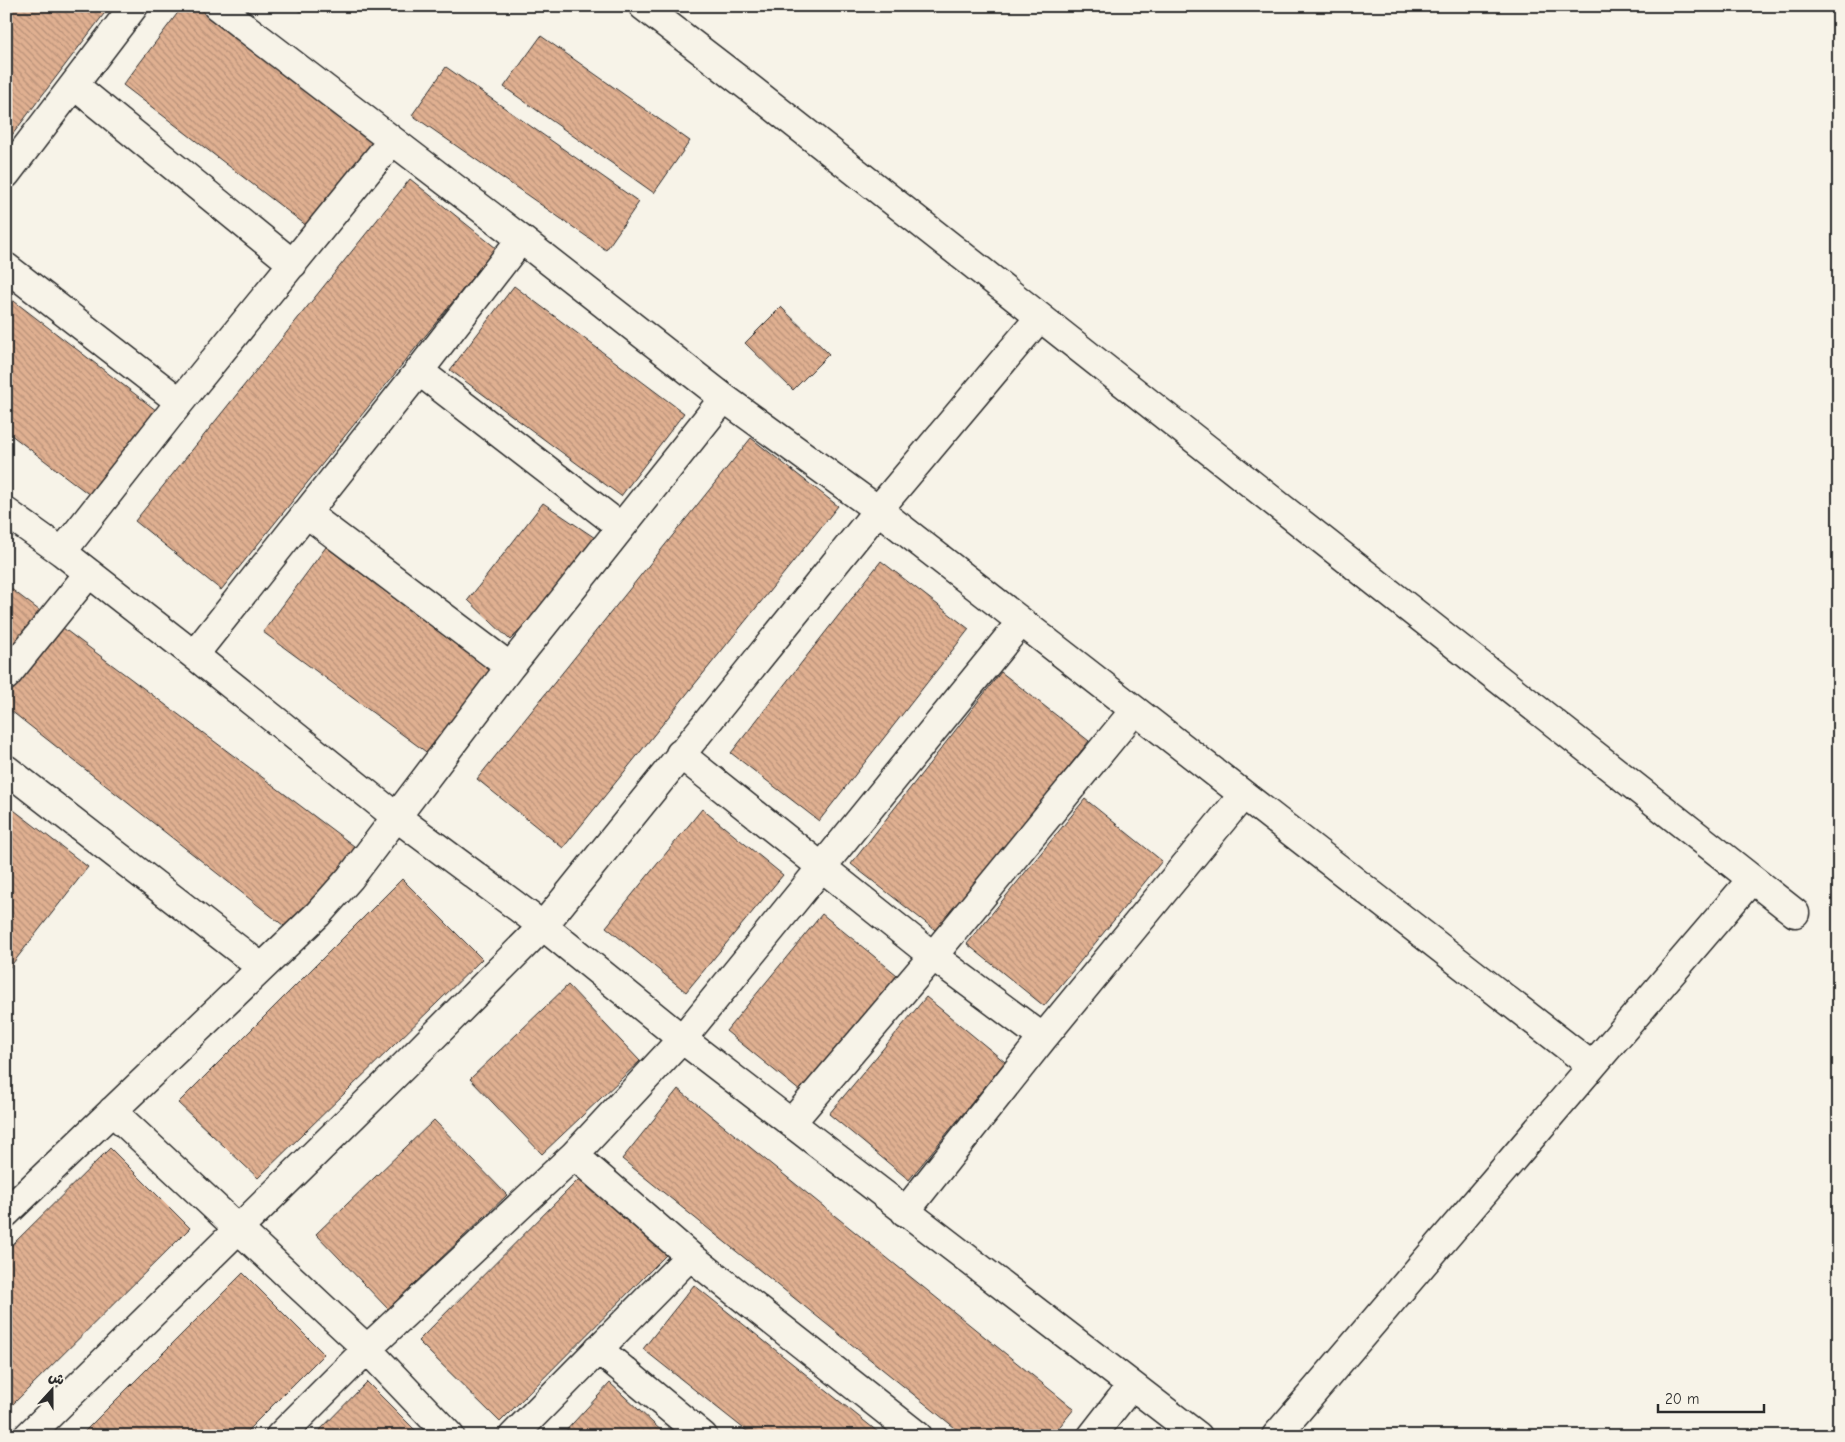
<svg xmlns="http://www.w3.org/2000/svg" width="1845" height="1442" font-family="'Comic Neue','Playpen Sans Arabic',sans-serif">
  <defs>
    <pattern id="building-back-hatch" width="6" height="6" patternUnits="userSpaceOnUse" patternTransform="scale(1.25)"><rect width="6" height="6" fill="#e0b091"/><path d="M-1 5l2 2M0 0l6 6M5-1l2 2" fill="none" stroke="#b68f77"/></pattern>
  </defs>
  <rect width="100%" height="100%" fill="#f7f3e8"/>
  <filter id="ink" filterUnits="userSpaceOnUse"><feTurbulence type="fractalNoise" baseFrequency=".02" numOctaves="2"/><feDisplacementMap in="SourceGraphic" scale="10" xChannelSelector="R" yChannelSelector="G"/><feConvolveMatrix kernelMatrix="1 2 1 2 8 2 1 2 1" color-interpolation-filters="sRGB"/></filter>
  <g filter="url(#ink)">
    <path fill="url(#building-back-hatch)" stroke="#2b2b2b" d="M6,6H110L6,143Z
      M183,6H198L377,144L311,229L123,85Z
      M293,6H306L301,12Z
      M541,36L690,141L654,193L504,87Z
      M446,67L639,202L606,250L412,115Z
      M410,179L496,248L221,590L135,521Z
      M514,286L684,413L621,496L450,370Z
      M6,295L161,414L95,499L6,431Z
      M781,307L829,354L793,390L745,343Z
      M751,438L838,506L563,848L477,779Z
      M543,503L607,546L510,640L468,600Z
      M326,547L495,674L433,757L263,632Z
      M881,561L969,629L819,821L731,753Z
      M6,585L44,614L6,664Z
      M55,622L358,849L293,933L6,707V688Z
      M1001,672L1089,741L939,933L851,864Z
      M1085,799L1162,861L1044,1006L967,944Z
      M6,804L88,867L6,972Z
      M702,809L783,875L686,992L606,927Z
      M402,879L482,959L258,1178L178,1103Z
      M822,914L902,979L806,1096L726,1031Z
      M568,985L640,1061L542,1154L470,1079Z
      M926,997L1005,1062L909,1180L829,1114Z
      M678,1089L1074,1409L1052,1436H965L622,1159Z
      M434,1120L507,1195L388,1309L316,1234Z
      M110,1148L190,1228L7,1410L6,1251Z
      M586,1172L668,1253L500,1422L418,1341Z
      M243,1273L324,1354L242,1436H80Z
      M694,1285L883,1436H753L643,1349Z
      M367,1382L421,1436H314Z
      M610,1383L667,1436H561Z"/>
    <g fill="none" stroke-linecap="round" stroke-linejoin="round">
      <g stroke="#2b2b2b" stroke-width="31">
        <path id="minor" d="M217,6L521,239L724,398L878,510L1592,1066
          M643,6L751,89L1795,913
          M74,85L293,264
          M6,174L134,6
          M6,267L180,402
          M419,371L621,527
          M6,512L62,552L194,655L395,816L543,926L682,1039L1198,1436
          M306,513L510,667
          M62,552L180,402L392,141
          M194,655L419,371L521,239
          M6,676L89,573
          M680,754L933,956L1043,1038
          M6,769L261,967
          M112,1111L367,1349L450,1436
          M791,1123L933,956L1134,711
          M574,1155L682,1039L1021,622
          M905,1212L1043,1038L1243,795
          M6,1213L318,914L350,878L510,667L724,398
          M598,1349L703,1436
          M28,1436L409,1061L543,926L878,510L1040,317
          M280,1436L367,1349L574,1155L690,1256L918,1436
          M513,1436L690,1256
          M1092,1436L1131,1386
          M1276,1436L1752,879"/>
      </g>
      <use href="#minor" stroke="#f7f3e8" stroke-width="28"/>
    </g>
  </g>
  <rect width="1845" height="1442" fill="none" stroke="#f7f3e8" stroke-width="25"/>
  <rect x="12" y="12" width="1820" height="1417" fill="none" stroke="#2b2b2b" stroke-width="2" filter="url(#ink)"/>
  <g transform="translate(52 1390) rotate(21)" stroke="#f7f3e8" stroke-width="4" paint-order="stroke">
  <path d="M0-4L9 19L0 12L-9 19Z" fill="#2b2b2b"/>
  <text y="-8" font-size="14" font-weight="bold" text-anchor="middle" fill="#2b2b2b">ش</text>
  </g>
  <path d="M1658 1404v8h106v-8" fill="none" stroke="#2b2b2b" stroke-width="2.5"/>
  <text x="1665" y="1404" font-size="15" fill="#2b2b2b" stroke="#f7f3e8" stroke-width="4" paint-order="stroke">20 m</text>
</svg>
